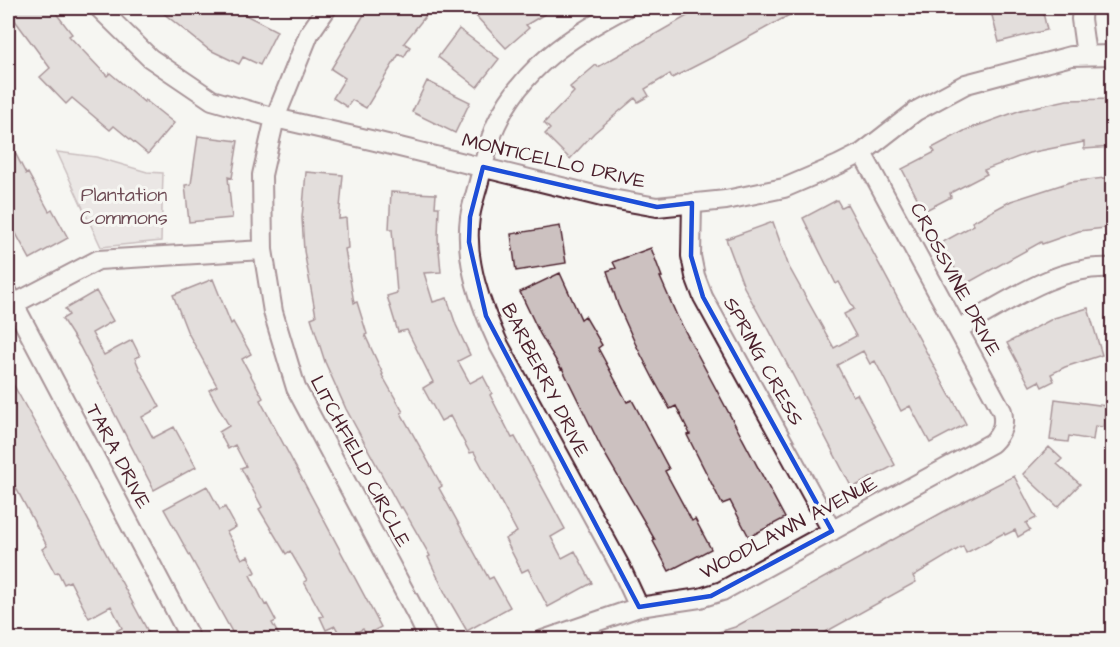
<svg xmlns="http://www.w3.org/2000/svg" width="1120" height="647" font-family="'Architects Daughter',sans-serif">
  <rect width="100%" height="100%" fill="#f6f6f2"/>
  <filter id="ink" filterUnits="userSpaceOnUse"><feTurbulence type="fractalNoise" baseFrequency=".0167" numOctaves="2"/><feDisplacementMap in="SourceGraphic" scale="12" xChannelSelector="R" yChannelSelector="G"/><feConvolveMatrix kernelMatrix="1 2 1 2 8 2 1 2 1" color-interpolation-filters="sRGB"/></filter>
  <g filter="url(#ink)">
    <path fill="#ddd6d5" stroke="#947a80" stroke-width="1.5" d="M57,152L96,157L147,172L163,173L161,241L101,247Z"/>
    <path fill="#ccc1c0" stroke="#4a1f2b" stroke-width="1.5" d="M8,8H52L72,34L69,36L107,76L110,73L144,102L145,100L174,123L148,154L114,126L110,130L72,98L66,104L40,77L50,68L8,11Z
      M157,8H232L277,31L260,65L243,57L239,64L208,49Z
      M368,8H432L404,43L410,47L404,57L399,54L366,108L352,100L347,107L333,98L345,78L331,69Z
      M483,8H555L526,25L529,28L506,48L475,15Z
      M701,8H802L711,58L672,78L670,74L645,89L649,96L638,102L635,98L594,133L570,159L545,134L550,129L544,123L574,92L570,87L596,65L598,67Z
      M990,8H1042L1047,30L999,42Z
      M459,29L499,59L477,87L438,57Z
      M427,81L470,102L455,133L412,112Z
      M1113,99V147L1084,149V142L1029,153L984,170L987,174L950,193L951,197L924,211L902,169L935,152L932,148L966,130L1021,110L1067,100Z
      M198,136L238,141L232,178L228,177L232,218L189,222L185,185L191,184Z
      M8,139L26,174L28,173L49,211L52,209L68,238L30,259L8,219Z
      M306,172L343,175L339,219L346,218L348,248L345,249L354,303L357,302L367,334L365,335L383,374L382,375L403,412L401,413L442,486L439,488L489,579L493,577L510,607L467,631L446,595L428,557L430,556L402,507L400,508L346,409L325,362L311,318L316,316L304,251L302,218Z
      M1113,177V227L1079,231L1042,244L1041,242L964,285L941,243L974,225L972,222L1011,201L1070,182Z
      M391,192L436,194L435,207H439L438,238L441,272L424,273L433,302L447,298L456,325L470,355L458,361L470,383L483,376L492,393L490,395L512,438L515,437L565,529L551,537L562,558L575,551L592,583L548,607L528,569L522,572L505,539L517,532L474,452L470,453L450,416L441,421L423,388L433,382L407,330L398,332L387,296L397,293L392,229H389Z
      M837,200L841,207L847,204L950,396H951L966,424L930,443L910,406L901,411L875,361L870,364L863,351L837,365L853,396L857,394L895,465L852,488L766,324L765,325L744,287L726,239L773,222L789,267L834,348L856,336L844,314L854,309L839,282L836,284L803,218Z
      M560,226L566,263L516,271L511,234Z
      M651,248L662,277H660L677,316L785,518L749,537L730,501L722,504L687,435L690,434L676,406L670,409L654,380L635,343L618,305L607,271L616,268L613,262Z
      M560,273L581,319L585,316L602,345L598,348L627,402L632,400L669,469L665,471L692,521L695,519L711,549L669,571L653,541L655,540L602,449L562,368L561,369L540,334L520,292Z
      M213,279L231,324L233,322L251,354L242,359L263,398L260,400L381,627L366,635L363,629L342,639L335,626L326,630L320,617L323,616L304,582L307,580L290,551L286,554L259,509L262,507L241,468L246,466L235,445L228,449L219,432L229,426L209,390L217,386L187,331L173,295Z
      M96,291L113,321L92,333L104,355L132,340L140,356L135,358L140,370L160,407L142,417L153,438L174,427L196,467L154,490L80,347L62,319L69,315L65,309Z
      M1088,308L1102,355L1065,367L1051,374L1054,381L1042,387L1039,381L1030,386L1007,343L1054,318Z
      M8,375L66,479L152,639H100L122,628L111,606L89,618L70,581L64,584L58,572L55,573L42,549L47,546L8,473Z
      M1055,399L1106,406L1103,427L1095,426L1093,440L1069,436L1068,442L1050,440Z
      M1049,447L1062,459L1057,464L1080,484L1058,507L1023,474Z
      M1014,476L1036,518L1026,523L1030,530L1018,537L1015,530L1005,535L1004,533L966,553L963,546L913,576L916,582L813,639H703V637L735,627L945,511Z
      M207,486L220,510L225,507L236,527L227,532L242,559L248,556L256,572L250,575L265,605L267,604L276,621L272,623L281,639H236L164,509Z"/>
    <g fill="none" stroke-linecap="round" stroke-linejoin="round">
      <g stroke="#4a1f2b" stroke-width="22">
        <path id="street" d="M99,8L150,58L212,100L275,118L375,141L606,198L657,207L726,200L784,188L838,165L862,153L916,111L966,84L1071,56L1112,55
          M327,8L309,34L275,118L262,175L263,250L273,312L296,388L419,619L429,640
          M625,8C571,36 522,68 496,125C489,140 486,157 481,173C478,188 472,203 470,217C464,261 481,306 499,345L620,566L639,607
          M1082,8L1081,19L1086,55
          M692,203L691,256L695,276L703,297L832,531
          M8,293L191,640
          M8,307L98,260L263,250
          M958,329C1004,304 1058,264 1112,268
          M543,640L639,607L700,598L722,591L992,443C1002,433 1005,424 1002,411L862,153"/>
      </g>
      <use href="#street" stroke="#f6f6f2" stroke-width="18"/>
    </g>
  </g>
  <path d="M0 0H1120V647H0ZM483,167L657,207L692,203L691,256L703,297L832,531L711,596L639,607L486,316L469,242L470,217Z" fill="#f6f6f2" fill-opacity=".55" fill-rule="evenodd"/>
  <path fill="none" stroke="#1d4ed8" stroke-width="4.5" stroke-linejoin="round" d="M483,167L657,207L692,203L691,256L703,297L832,531L711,596L639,607L486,316L469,242L470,217Z"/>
  <g text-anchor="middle" stroke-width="6" stroke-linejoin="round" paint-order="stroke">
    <g font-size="20" fill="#4a1f2b" stroke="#f6f6f2">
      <text transform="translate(554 160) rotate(13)" y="7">MONTICELLO DRIVE</text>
      <text transform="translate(956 279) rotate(62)" y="7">CROSSVINE DRIVE</text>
      <text transform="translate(764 361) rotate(61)" y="7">SPRING CRESS</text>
      <text transform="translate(546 380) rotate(63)" y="7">BARBERRY DRIVE</text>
      <text transform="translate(119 456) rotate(62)" y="7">TARA DRIVE</text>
      <text transform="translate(361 461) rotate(62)" y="7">LITCHFIELD CIRCLE</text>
      <text transform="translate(788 527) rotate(-28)" y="7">WOODLAWN AVENUE</text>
    </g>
    <g font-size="20" fill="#6f4d56" stroke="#f6f6f2">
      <text x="124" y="201">Plantation<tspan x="124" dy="23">Commons</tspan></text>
    </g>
  </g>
  <rect width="1120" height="647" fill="none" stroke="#f6f6f2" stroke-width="30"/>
  <rect x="15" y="15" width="1090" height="617" fill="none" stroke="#4a1f2b" stroke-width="2" filter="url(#ink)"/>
</svg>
